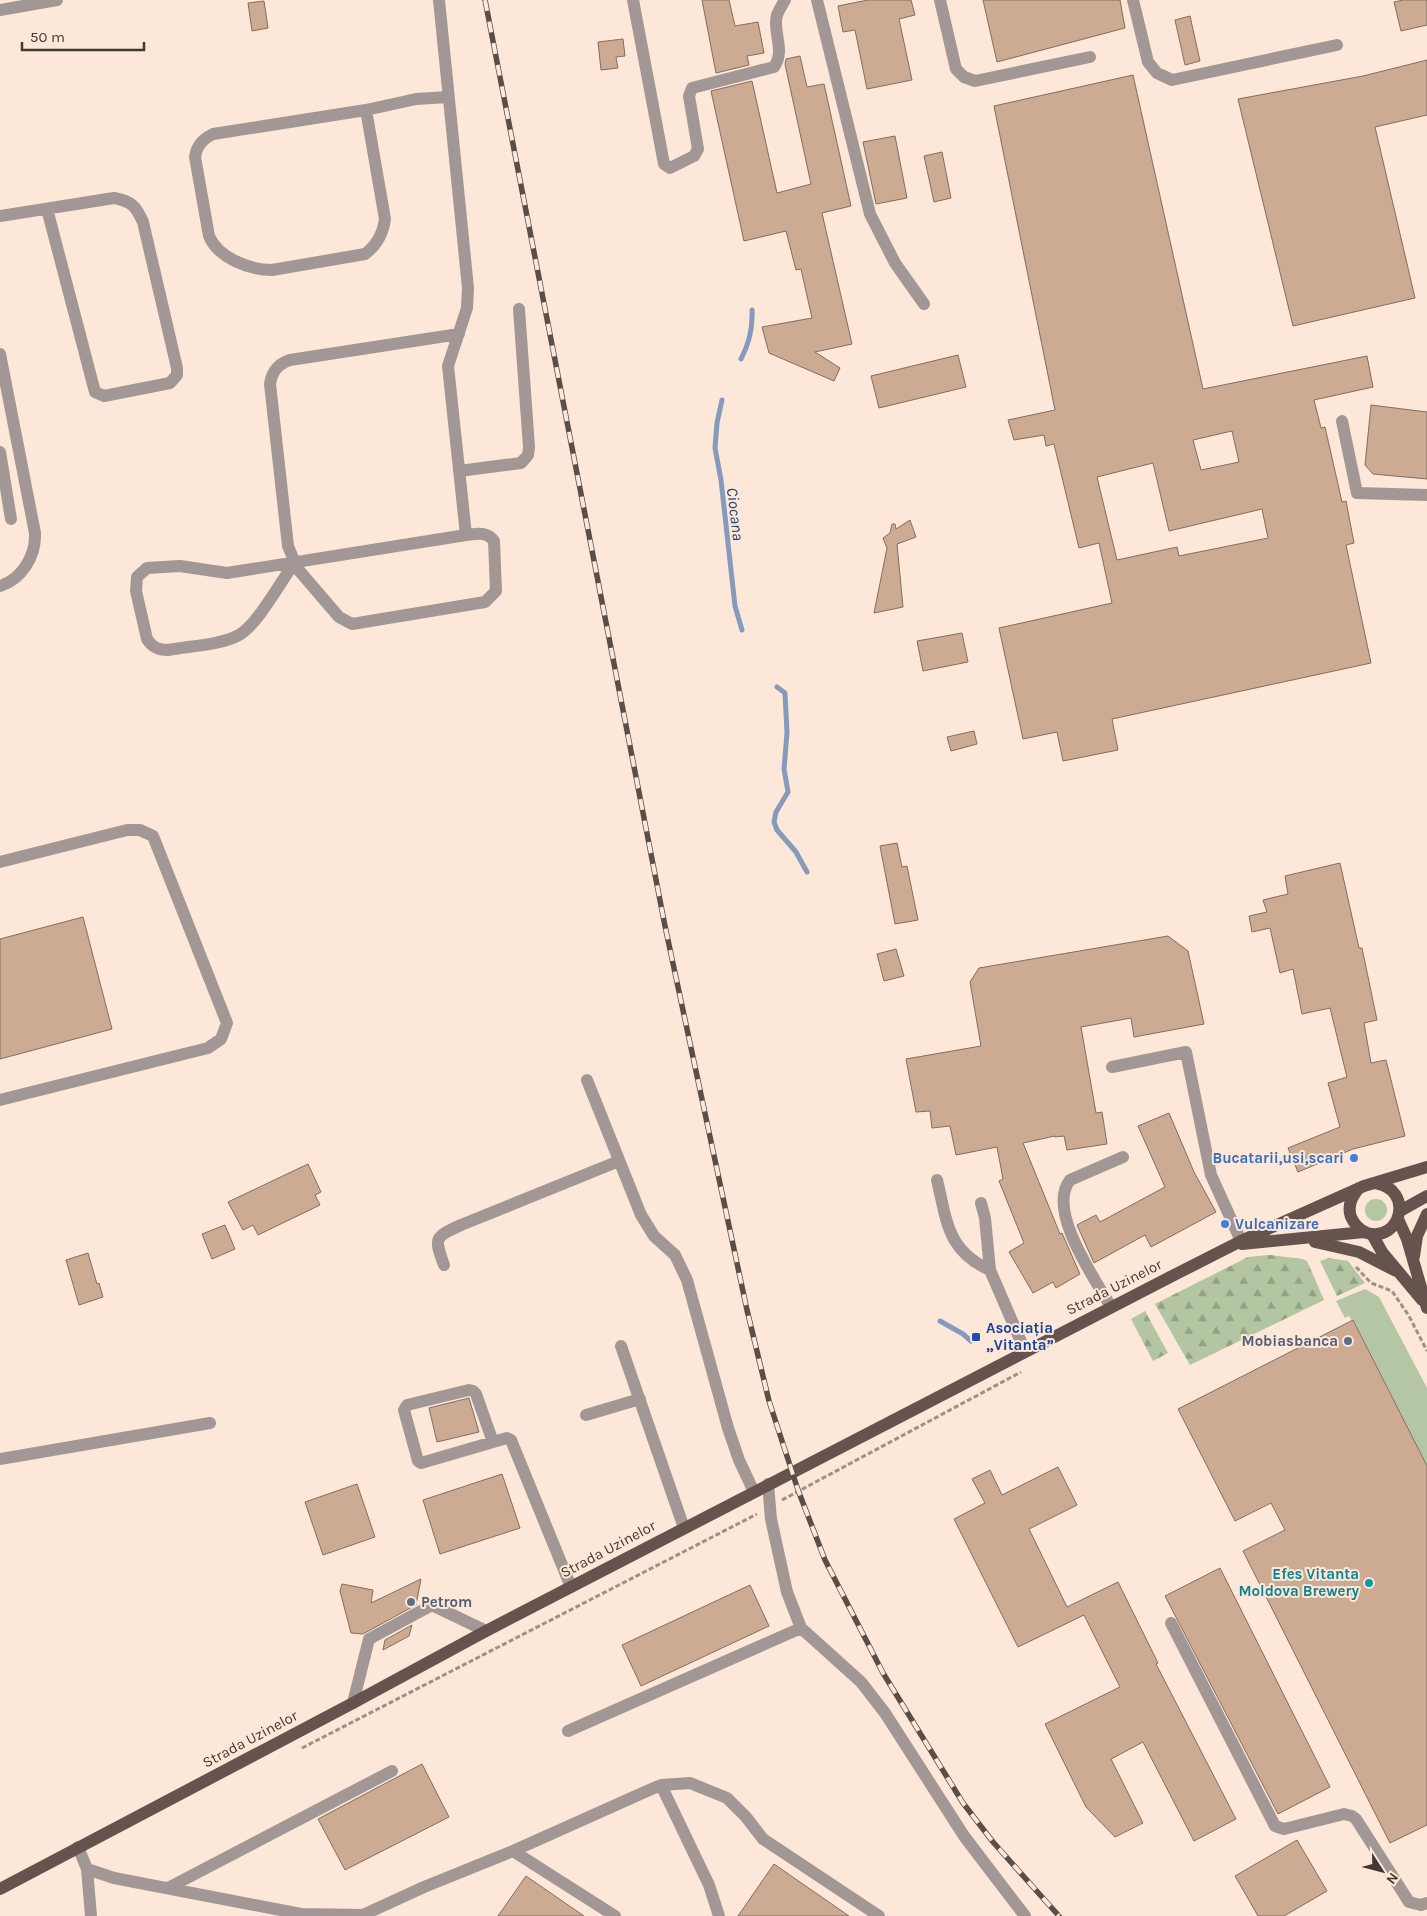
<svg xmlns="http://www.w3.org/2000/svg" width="1427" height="1916" font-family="Karla,sans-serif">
  <defs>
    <pattern id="forest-firs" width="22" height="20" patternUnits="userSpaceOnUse" patternTransform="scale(1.25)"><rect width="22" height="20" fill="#b3c5a1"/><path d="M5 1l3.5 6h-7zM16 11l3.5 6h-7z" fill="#93a184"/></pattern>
  </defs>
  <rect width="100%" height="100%" fill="#fde7d8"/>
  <path fill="#b4c6a3" d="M1365 1210a11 11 0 1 1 22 0a11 11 0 1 1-22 0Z
    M1365,1289L1379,1297L1427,1388V1466L1354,1321H1352L1349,1316L1345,1318L1336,1301Z"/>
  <path fill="url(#forest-firs)" d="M1269,1255L1302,1259L1307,1261L1324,1300L1190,1365L1155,1304L1248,1257Z
    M1329,1258L1348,1261L1365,1283L1337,1296L1320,1261Z
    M1145,1311L1168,1353L1153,1361L1131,1319Z"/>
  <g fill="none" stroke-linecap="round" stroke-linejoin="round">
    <path stroke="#859bbb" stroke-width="5" d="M741,359C749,344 753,328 752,310
      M722,400L717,423L715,448L721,480L735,606L742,630
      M777,687L785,693L787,733L784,769L788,792L776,812L774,822L777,830L796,852L807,872
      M940,1321L963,1334L971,1341"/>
  </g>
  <path fill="#cdaa92" stroke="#816e61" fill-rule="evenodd" d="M702,0H729L735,26L758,22L764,53L747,56L749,65L716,73Z
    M868,0H911L915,15L899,19L912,80L867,89L855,30L843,32L838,6Z
    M983,0H1120L1125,28L997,62Z
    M1403,0H1427V25L1401,31L1394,2Z
    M264,1L268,28L252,31L248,3Z
    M1190,16L1200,61L1185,65L1175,20Z
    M623,39L625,56L616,57L618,68L601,70L598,42Z
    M800,56L807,87L824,84L851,206L822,213L852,344L815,352L840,368L834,381L769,353L762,327L812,318L801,269L796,270L786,231L744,241L711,91L752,81L777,193L811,184L785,64L786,59Z
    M1427,60V115L1375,127L1415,298L1293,326L1238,99L1363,76Z
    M1133,75L1203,389L1367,356L1373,387L1314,400L1321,428L1325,427L1342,502L1346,501L1354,543L1346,545L1371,663L1112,719L1118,750L1063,761L1057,732L1023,739L999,628L1112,603L1099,543L1079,548L1054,444L1046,446L1044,435L1014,440L1008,420L1055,410L994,106ZM1232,431L1239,462L1201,470L1193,440ZM1153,463L1169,531L1262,509L1268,538L1179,556L1177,547L1117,560L1097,477Z
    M895,136L907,198L876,204L863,142Z
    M942,152L951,198L934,202L924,156Z
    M958,355L966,387L879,408L871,376Z
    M1371,405L1427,412V479L1373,474L1365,465Z
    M910,520L916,537L897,544L903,607L874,613L887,548L883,538L890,533L892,524H895L896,529Z
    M962,633L968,662L923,671L917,641Z
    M974,731L977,744L951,751L947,737Z
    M897,843L902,867L907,866L918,920L895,924L880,846Z
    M1340,863L1359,948H1362L1377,1020L1364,1023L1371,1063L1386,1060L1405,1136L1353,1149L1298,1172L1288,1148L1340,1127L1328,1083L1347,1077L1330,1008L1302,1014L1293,969L1280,973L1270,928L1252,932L1249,916L1267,912L1263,900L1288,894L1285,876Z
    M83,917L112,1029L0,1059V939Z
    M1168,936L1188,951L1204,1024L1134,1037L1131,1018L1081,1027L1096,1113L1102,1112L1107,1144L1067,1150L1064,1136L1055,1137V1136L1023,1143L1060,1234L1062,1233L1080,1274L1056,1288L1053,1282L1033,1293L1009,1252L1024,1243L999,1181L1003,1179L997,1147L956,1155L950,1126L932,1128L930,1111L916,1112L906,1059L981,1046L970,982L979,968Z
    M896,949L904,976L884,981L877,954Z
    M1169,1113L1194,1172L1216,1212L1151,1247L1145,1235L1094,1263L1077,1225L1096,1215L1100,1222L1165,1187L1138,1126Z
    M308,1164L321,1192L315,1195L320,1205L258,1235L253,1225L243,1230L228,1202Z
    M225,1225L235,1249L212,1259L202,1234Z
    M88,1253L97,1284L99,1283L103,1297L79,1305L66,1260Z
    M1353,1320L1427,1466V1825L1390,1843L1243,1551L1285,1530L1271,1503L1235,1521L1178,1409Z
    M469,1398L479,1432L437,1442L429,1408Z
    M1058,1467L1077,1505L1029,1529L1067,1607L1118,1582L1158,1663L1156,1664L1236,1819L1194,1841L1143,1742L1111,1759L1143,1823L1115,1837L1086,1807L1045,1724L1120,1687L1084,1615L1018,1647L954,1519L985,1503L972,1479L990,1470L1002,1495Z
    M502,1474L520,1528L440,1554L423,1500Z
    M357,1484L375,1537L323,1555L305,1502Z
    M1220,1568L1330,1787L1278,1814L1165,1596Z
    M421,1579L416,1605L363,1634L351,1633L340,1591L342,1584L373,1590L371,1603Z
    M750,1585L769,1626L641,1686L622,1645Z
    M412,1625L409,1636L383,1650L385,1640Z
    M422,1764L449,1817L345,1870L318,1819Z
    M1297,1840L1327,1891L1284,1916H1258L1235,1876Z
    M774,1864L849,1916H738Z
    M526,1876L584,1916H498Z"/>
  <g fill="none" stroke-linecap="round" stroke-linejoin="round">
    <path stroke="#9f9085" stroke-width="3" stroke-dasharray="5 2.5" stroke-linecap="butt" d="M1356,1267L1371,1283L1392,1291L1409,1316L1427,1351
      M782,1500L1021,1372
      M302,1748L757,1514"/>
    <path stroke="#a29794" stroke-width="12" d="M439,0L468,288L467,308L448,366L466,535
      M633,0L664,164L670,168L694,156L698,149L689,96L692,88L774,67C786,50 772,32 777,15C779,10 782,5 785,0
      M817,0L870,214L895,263L924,304
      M940,0L956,69L964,77L975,81L1090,57
      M1133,0L1148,62L1157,73L1172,80L1337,45
      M0,10L57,0
      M366,110L385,219C383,234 377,245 365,254L272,270C250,270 218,258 209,236L195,157C197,145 203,139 213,134L366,110L416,99L448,97
      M0,216L114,198C131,201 136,206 143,222L177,368V375L170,383L104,396L95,392L47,209
      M0,354L35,533C36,556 22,579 0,586
      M1342,421L1357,493L1427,495
      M0,452L11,519
      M459,471L521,463L528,455L529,447L519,309
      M295,562C281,581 258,624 239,635C221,645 189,646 168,650C158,650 152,647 147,639L136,591L137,577L147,568L180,566L227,573L466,535C477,534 487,531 494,541L496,591L485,602L352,624L339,617L296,567C294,560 291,553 288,546L270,384C272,371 278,364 290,360L459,334
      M0,862L127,830H140L153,836L227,1023L221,1039L208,1048L0,1100
      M1112,1067L1186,1052L1211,1175L1241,1241
      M587,1080L641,1215L654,1236L675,1255L687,1280L728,1428L739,1460L754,1492
      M937,1180C947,1221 947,1251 990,1270
      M981,1203L985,1218L990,1270L1025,1351
      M444,1265C434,1238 434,1237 461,1225L619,1161
      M1111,1307C1095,1279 1046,1210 1070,1180L1123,1157
      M621,1346L684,1528
      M586,1415L640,1399
      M493,1442L476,1394L473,1391L469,1390L407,1405L404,1410L418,1461L421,1463L507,1438L511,1440L571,1587
      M0,1459L210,1423
      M768,1484L771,1519L787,1592L801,1628L861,1682L885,1713L964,1836L1025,1916
      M1171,1623L1275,1826L1284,1829L1344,1814L1352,1816L1356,1819L1409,1902L1421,1905L1427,1903
      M353,1703L369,1639L432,1605L486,1631
      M568,1731L801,1628
      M661,1785L709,1885L719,1916
      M78,1847L87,1869L114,1878L301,1914L363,1915L424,1887L513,1851L647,1791L661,1785L690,1783L727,1798L746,1817L763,1839L879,1916
      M513,1851L615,1916
      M87,1869L91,1916
      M168,1888L392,1771"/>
    <path stroke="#66534e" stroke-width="12" d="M1359,1188C1352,1196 1347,1206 1351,1217C1354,1224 1360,1230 1367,1233C1401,1243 1415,1189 1375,1183
      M1400,1211L1427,1196
      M1398,1219L1407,1239L1427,1308
      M1372,1234L1382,1252L1422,1300
      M1315,1242L1359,1252L1396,1271
      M1242,1244L1364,1232
      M1414,1256L1417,1236L1427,1214
      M0,1889L353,1703L486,1631L1178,1273L1241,1241L1364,1186L1427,1167"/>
    <g stroke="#5a4f48" stroke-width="5.5">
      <path id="rail" d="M485,0L665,926L747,1310L769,1401L798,1490L825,1560L883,1673L963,1803L993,1842L1059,1916"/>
    </g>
    <use href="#rail" stroke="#fde7d8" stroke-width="4" stroke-dasharray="11" stroke-linecap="butt"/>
  </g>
  <g fill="#3f7fe0" stroke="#fde7d8" stroke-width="2">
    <circle cx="1354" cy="1158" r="5"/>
    <circle cx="1225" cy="1224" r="5"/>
  </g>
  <rect fill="#1a4fb4" stroke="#fde7d8" stroke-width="2" x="971" y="1332" width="10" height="10" rx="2.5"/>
  <g fill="#5c6f8a" stroke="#fde7d8" stroke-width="2">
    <circle cx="1348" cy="1341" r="5"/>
    <circle cx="411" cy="1602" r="5"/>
  </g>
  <circle fill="#0f9aa8" stroke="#fde7d8" stroke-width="2" cx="1369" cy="1583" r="5"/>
  <g text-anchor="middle" stroke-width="4" stroke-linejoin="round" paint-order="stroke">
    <g font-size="15" font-weight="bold" fill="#366cbe" stroke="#fde7d8" text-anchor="end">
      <text x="1344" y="1163">Bucatarii,usi,scari</text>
      <text x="1235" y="1229" text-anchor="start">Vulcanizare</text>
    </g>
    <g font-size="15" fill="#423933" stroke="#fde7d8">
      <text transform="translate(1114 1287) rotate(-27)" y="5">Strada Uzinelor</text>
      <text transform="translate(608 1549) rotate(-28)" y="5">Strada Uzinelor</text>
      <text transform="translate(250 1739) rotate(-28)" y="5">Strada Uzinelor</text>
    </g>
    <g font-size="15" font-weight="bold" fill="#164399" stroke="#fde7d8" text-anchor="start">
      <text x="986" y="1333">Asociația<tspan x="986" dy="17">„Vitanta”</tspan></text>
    </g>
    <g font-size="15" font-weight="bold" fill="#4e5e75" stroke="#fde7d8" text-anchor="end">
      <text x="1338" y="1346">Mobiasbanca</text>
      <text x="421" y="1607" text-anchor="start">Petrom</text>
    </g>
    <g font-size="15" font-weight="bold" fill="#0d838f" stroke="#fde7d8" text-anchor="end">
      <text x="1359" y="1579">Efes Vitanta<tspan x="1359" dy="17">Moldova Brewery</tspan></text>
    </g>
    <g font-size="16" font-style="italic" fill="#274672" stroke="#fde7d8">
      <text transform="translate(736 514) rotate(83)" y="6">Ciocana</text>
    </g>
  </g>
  <g transform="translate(1382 1871) rotate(126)" stroke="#fde7d8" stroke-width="4" paint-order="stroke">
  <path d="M0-4L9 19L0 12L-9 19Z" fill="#423933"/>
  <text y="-8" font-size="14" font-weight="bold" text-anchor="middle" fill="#423933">N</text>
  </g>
  <path d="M22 42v8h122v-8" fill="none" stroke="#423933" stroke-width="2.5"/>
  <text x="30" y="42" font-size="15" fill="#423933" stroke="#fde7d8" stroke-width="4" paint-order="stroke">50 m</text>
</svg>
